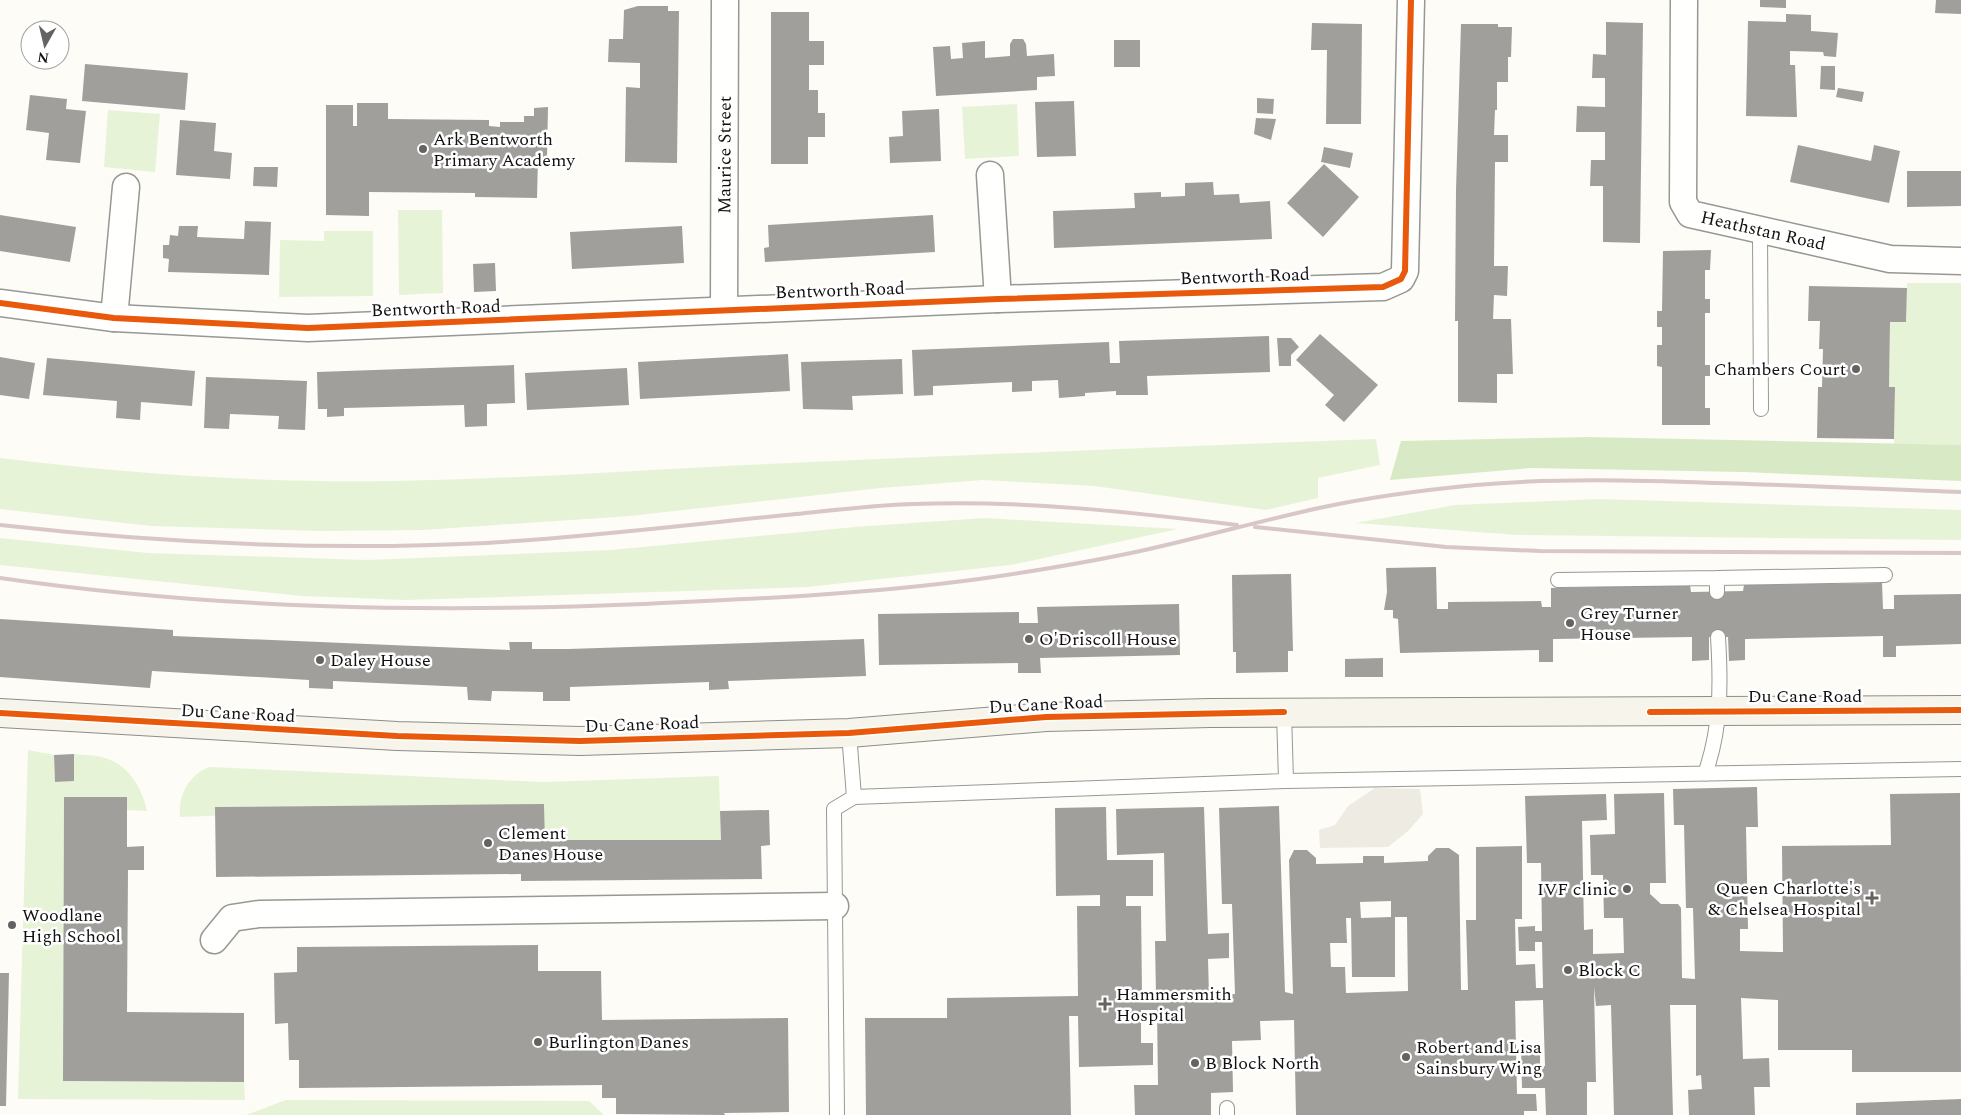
<svg xmlns="http://www.w3.org/2000/svg" width="1961" height="1115" font-family="Spectral,serif">
  <rect width="100%" height="100%" fill="#fdfcf7"/>
  <path fill="#e7f3d7" d="M1017,104L1019,156L965,159L962,107Z
    M108,110L160,114L155,172L104,167Z
    M398,210H442L443,293L399,295Z
    M324,231H373V296L279,297L280,240L324,241Z
    M1907,283H1961V445L1894,444L1895,388L1889,387L1890,322H1906Z
    M1376,439L1380,465L1318,478V498L1266,510L1094,486L983,480L880,488L630,516L423,530L320,531L151,526L0,509V458C131,474 262,483 394,481C505,479 615,472 726,466C942,456 1159,447 1376,439Z
    M1599,499L1961,510V540L1518,535L1356,523L1455,505Z
    M984,518L1178,529L1011,565L807,587L406,600L302,596L0,565V538L148,553L368,560L611,550L855,527Z
    M28,750L54,755L55,782L74,781V754C84,755 96,755 105,758C129,765 142,788 147,811L127,810V797H64L63,1081L244,1082L245,1100L18,1099Z
    M209,767L544,782L719,776L721,840H545L544,804L180,817C178,795 189,775 209,767Z
    M286,1100L589,1101L604,1115H246Z"/>
  <path fill="#d8eac5" d="M1588,437L1961,445V481L1743,472L1531,468L1390,480L1401,441Z"/>
  <path fill="#edebe2" d="M1375,788L1420,789L1423,814L1408,831L1388,847L1320,848L1319,830L1335,825L1348,806Z"/>
  <path fill="#a19f9c" fill-rule="evenodd" d="M1760,0H1786V8L1760,7Z
    M1936,0H1961V14L1935,13Z
    M638,6H668V11H679L677,163L625,162L626,87L640,88V63L608,62L609,39H623L624,10Z
    M771,12H809V41H824V65H809V90H818V113H825V137H808V164H771Z
    M1786,14L1811,15V31L1838,33L1836,57L1824,56L1823,52L1790,51V65H1795L1797,117L1746,116L1748,21L1786,22Z
    M1606,22L1643,23L1640,243L1603,242V186H1590L1591,160H1605V132H1576L1577,106L1605,107V78H1592L1593,54L1606,55Z
    M1312,23L1362,24L1361,124H1326L1327,50H1311Z
    M1461,24H1498V27H1512L1511,57H1508V82H1497V110H1495L1494,135H1508V162H1495L1494,266H1508L1507,296L1494,295L1493,319H1511L1513,374H1497V403L1458,402V321H1455L1456,190Z
    M1013,39H1023L1026,44L1027,56L1054,54L1055,76L1037,77V90L936,96L933,47L950,46L951,59L963,58L962,43L985,41V58L1010,56V44Z
    M1114,40H1140V67H1114Z
    M85,64L188,73L185,110L82,101Z
    M1821,66H1835V90L1820,89Z
    M1838,88L1864,92L1862,102L1836,97Z
    M30,95L67,99L66,109L86,111L80,163L46,160L49,133L26,130Z
    M1257,98L1274,99L1273,114L1257,113Z
    M1074,101L1076,156L1037,157L1035,102Z
    M357,103H388V119L489,120V126L500,127V122H524V116H534V108L548,107L547,158H538L537,198L475,197V193L369,192V216L326,215V105H353V126H357Z
    M939,109L941,161L890,163L889,137L903,136L902,111Z
    M1256,118L1276,119L1271,140L1254,134Z
    M180,120L216,123L214,151L232,153L230,179L176,175Z
    M1798,145L1871,161L1874,145L1900,151L1889,203L1790,182Z
    M1324,147L1353,153L1350,168L1321,162Z
    M1324,164L1359,197L1323,237L1287,203Z
    M254,167H278L277,187L253,186Z
    M1907,171H1961V206L1907,207Z
    M1213,182L1214,195L1239,194L1240,203L1270,201L1272,239L1054,248L1053,211L1135,208L1134,193L1161,192V197L1185,196V183Z
    M0,215L76,227L70,262L0,251Z
    M933,215L935,252L765,262L764,248L769,247L768,225Z
    M245,221L271,222L269,275L168,272L169,259L163,258V245H169L170,235L178,236L179,226H198L197,237L244,239Z
    M682,226L684,263L572,269L570,232Z
    M1711,250L1710,270H1705V299H1710V313H1705V365H1710V376H1705V408H1710V425H1662V367L1657,366V345H1662V327H1657V311H1662L1663,251Z
    M495,263L496,291L474,292L473,264Z
    M1809,286L1907,288L1906,322H1890L1889,387H1895L1894,439L1817,438L1818,387H1822L1823,349H1819L1820,321H1808Z
    M1320,334L1378,385L1344,422L1325,405L1334,395L1296,360Z
    M1269,336L1270,372L1147,376L1148,395H1116V391L1085,393V396L1059,398L1058,380L1032,381V391L1012,392V382L933,386V395L914,396L912,350L1109,342L1110,363H1120L1119,341Z
    M1277,338H1291L1299,347L1291,355V366H1279Z
    M788,354L790,391L640,399L638,362Z
    M0,357L35,363L29,399L0,395Z
    M47,358L195,371L192,406L141,402L140,420L116,418L117,401L43,395Z
    M902,359L903,394L852,396L853,410L803,409L801,362Z
    M514,365L515,403L487,404V426L465,427L464,405L344,408V416L327,417V409H318L317,372Z
    M627,368L629,405L527,410L525,373Z
    M206,377L307,381L305,430L278,429L279,416L230,414L229,429L204,428Z
    M1436,567L1437,609H1448V602L1541,601L1542,607H1551V588L1690,585L1691,592L1743,591L1744,585L1882,583L1883,609H1894V595L1961,594V644L1896,646V657H1883V636L1745,639V660L1729,661L1728,637H1709V660L1692,661V637L1553,639V662H1539V650L1400,653L1398,619L1393,618V610H1384L1387,592L1386,568Z
    M1291,574L1293,651H1288V672L1236,673V652H1233L1232,575Z
    M1179,604L1180,655L1040,658L1041,673H1018V663L879,665L878,614L1019,612V623H1038L1037,607Z
    M0,619L173,630V636L510,650L509,642H532V649H569L864,639L866,676L728,681L729,689L709,690V682L570,687V701H543V692L492,691L491,701L468,700L467,687L333,681V689L309,688V680L152,671L150,688L0,677Z
    M1383,658V677H1345V659Z
    M74,754V781L55,782L54,755Z
    M1757,787L1758,827H1746L1748,929H1740V951L1783,952L1782,846L1891,845L1890,794L1960,793L1961,1072H1852V1050H1778V1000L1741,998L1743,1059L1769,1058L1770,1087H1754L1755,1115H1689L1688,1090L1702,1089L1701,1075L1696,1076V1005H1670L1673,1115H1614L1611,1005L1596,1006L1594,987L1596,1082H1587V1115H1546L1545,1088H1522L1521,1048L1540,1047V1067L1545,1066L1543,1000L1515,1001L1517,1094H1536L1537,1111H1524V1115H1296L1294,1020L1260,1021L1261,1040L1232,1041L1233,1092L1211,1093V1115H1135L1134,1085H1158L1157,1010H1141V1043H1153V1065L1079,1067L1078,1016H1069L1071,1115H866L865,1018H947V998L1078,996L1077,906H1100V895L1056,896L1055,808L1106,807L1107,860H1153V896H1126V906H1141L1142,995H1156L1155,941H1166L1164,853L1117,855L1116,809L1204,807L1208,934L1229,933V958L1208,959L1209,994H1235L1232,904H1222L1219,808L1279,806L1285,992L1293,994L1289,860L1294,850H1307L1316,858V864L1363,863V856H1384V863L1428,861V856L1436,848H1449L1459,855L1461,990H1468L1466,920H1476V847L1522,846V919H1515L1516,965L1535,964L1536,988H1543L1542,942H1535V951H1519L1518,927L1535,926V931H1542L1541,863H1527L1525,796L1606,794L1607,820L1582,821L1584,930L1593,929V954L1624,953L1623,918H1604L1603,875H1591L1590,835L1615,834L1614,794L1664,793L1666,883H1650V894L1661,904H1678L1681,908L1682,978L1695,979L1693,908H1686L1684,825H1674L1673,789ZM1391,901V917L1361,918L1360,902ZM1395,917H1407L1408,991L1346,993L1345,967H1331L1330,943H1347L1346,918H1351L1352,977H1395Z
    M64,797H127V847L144,846V870H128L127,1012L244,1013V1082L63,1081Z
    M544,804L545,840H721L720,811L769,810L770,845L761,846L762,879L521,881V874L216,877L215,807Z
    M538,945V971H601L602,1020L788,1018L789,1112L724,1113L725,1115L616,1114V1098H602V1085L299,1088V1060H289L288,1023L275,1024L274,973L297,972V947Z
    M0,973H9L6,1106H0Z
    M1961,1099V1115H1856V1103Z"/>
  <g fill="none" stroke-linecap="round" stroke-linejoin="round">
    <g stroke="#979795" stroke-width="16">
      <path id="lane" d="M1760,231L1761,409
        M1717,578L1885,575
        M1558,580L1717,578V592
        M1284,712L1286,781
        M1705,774C1721,729 1721,685 1718,637
        M854,797L1286,781L1961,769
        M1227,1108V1115
        M837,1115L834,809L854,797L849,733"/>
    </g>
    <g stroke="#979795" stroke-width="29">
      <g id="street">
        <path id="s1" d="M1684,0L1683,202L1690,214L1890,259L1961,261"/>
        <path d="M990,175L998,299"/>
        <path d="M0,303L114,318L308,328L998,299L1383,287L1401,279L1405,271L1411,0"/>
        <path id="s2" d="M724,310L725,0"/>
        <path d="M114,318L126,187"/>
        <path d="M214,940L232,918L259,914L835,906"/>
      </g>
    </g>
    <g stroke="#8e8d8b" stroke-width="30">
      <path id="secondary" d="M0,713L397,736L580,741L849,733L1046,717L1210,713L1961,710"/>
    </g>
    <use href="#lane" stroke="#fffffe" stroke-width="14"/>
    <use href="#street" stroke="#fffffe" stroke-width="26"/>
    <use href="#secondary" stroke="#f6f4eb" stroke-width="28"/>
    <path stroke="#d9c6c7" stroke-width="4" d="M0,525C161,543 324,551 486,543C589,537 693,524 796,514C835,510 875,505 914,504C1022,500 1130,512 1237,525
      M1255,527L1446,547L1540,551L1961,553
      M0,578C213,609 428,613 643,604C755,599 868,594 979,579C1035,571 1090,562 1145,550C1203,537 1260,521 1319,508C1370,497 1423,490 1476,485C1555,478 1634,480 1713,483C1796,485 1878,489 1961,492"/>
    <g stroke="#fff" stroke-width="9">
      <path id="cycleway" d="M0,303L114,318L308,328L998,299L1383,287L1401,279L1405,271L1411,0
        M1650,712L1961,710
        M0,713L397,736L580,741L849,733L1046,717L1284,712"/>
    </g>
    <use href="#cycleway" stroke="#e8590c" stroke-width="6"/>
  </g>
  <g fill="#646362" stroke="#fff" stroke-width="2">
    <circle cx="423" cy="149" r="5"/>
    <circle cx="1856" cy="369" r="5"/>
    <circle cx="1570" cy="623" r="5"/>
    <circle cx="1029" cy="639" r="5"/>
    <circle cx="320" cy="660" r="5"/>
    <circle cx="488" cy="843" r="5"/>
    <circle cx="1627" cy="889" r="5"/>
    <path d="M1869.5 890.5h5v5h5v5h-5v5h-5v-5h-5v-5h5z"/>
    <circle cx="12" cy="925" r="5"/>
    <circle cx="1568" cy="970" r="5"/>
    <path d="M1102.5 996.5h5v5h5v5h-5v5h-5v-5h-5v-5h5z"/>
    <circle cx="538" cy="1042" r="5"/>
    <circle cx="1406" cy="1057" r="5"/>
    <circle cx="1195" cy="1063" r="5"/>
  </g>
  <g text-anchor="middle" stroke-width="5" stroke-linejoin="round" paint-order="stroke">
    <g font-size="18" fill="#111" stroke="#fff" text-anchor="start">
      <text x="433" y="145">Ark Bentworth<tspan x="433" dy="21">Primary Academy</tspan></text>
      <text x="1846" y="375" text-anchor="end">Chambers Court</text>
      <text x="1580" y="619">Grey Turner<tspan x="1580" dy="21">House</tspan></text>
      <text x="1039" y="645">O'Driscoll House</text>
      <text x="330" y="666">Daley House</text>
      <text x="498" y="839">Clement<tspan x="498" dy="21">Danes House</tspan></text>
      <text x="1861" y="894" text-anchor="end">Queen Charlotte's<tspan x="1861" dy="21">&amp; Chelsea Hospital</tspan></text>
      <text x="1617" y="895" text-anchor="end">IVF clinic</text>
      <text x="22" y="921">Woodlane<tspan x="22" dy="21">High School</tspan></text>
      <text x="1578" y="976">Block C</text>
      <text x="1116" y="1000">Hammersmith<tspan x="1116" dy="21">Hospital</tspan></text>
      <text x="548" y="1048">Burlington Danes</text>
      <text x="1416" y="1053">Robert and Lisa<tspan x="1416" dy="21">Sainsbury Wing</tspan></text>
      <text x="1205" y="1069">B Block North</text>
    </g>
    <g font-size="18" fill="#111" stroke="#fff">
      <text dy="6" stroke="none"><textPath href="#s2" startOffset="155">Maurice Street</textPath></text>
      <text dy="6" stroke="none"><textPath href="#s1" startOffset="291">Heathstan Road</textPath></text>
      <text transform="translate(1245 276) rotate(-2)" y="6">Bentworth Road</text>
      <text transform="translate(840 290) rotate(-2)" y="6">Bentworth Road</text>
      <text transform="translate(436 308) rotate(-2)" y="6">Bentworth Road</text>
      <text x="1805" y="702">Du Cane Road</text>
      <text transform="translate(1046 704) rotate(-3)" y="6">Du Cane Road</text>
      <text transform="translate(238 713) rotate(3)" y="6">Du Cane Road</text>
      <text transform="translate(642 724) rotate(-2)" y="6">Du Cane Road</text>
    </g>
  </g>
  <g transform="translate(45 45) rotate(188)"><circle r="24" fill="#ffffff" stroke="#a0a0a0"/>
  <path d="M0-4L9 19L0 12L-9 19Z" fill="#646362"/>
  <text y="-8" font-size="14" font-weight="bold" text-anchor="middle" fill="#111111">N</text>
  </g>
</svg>
